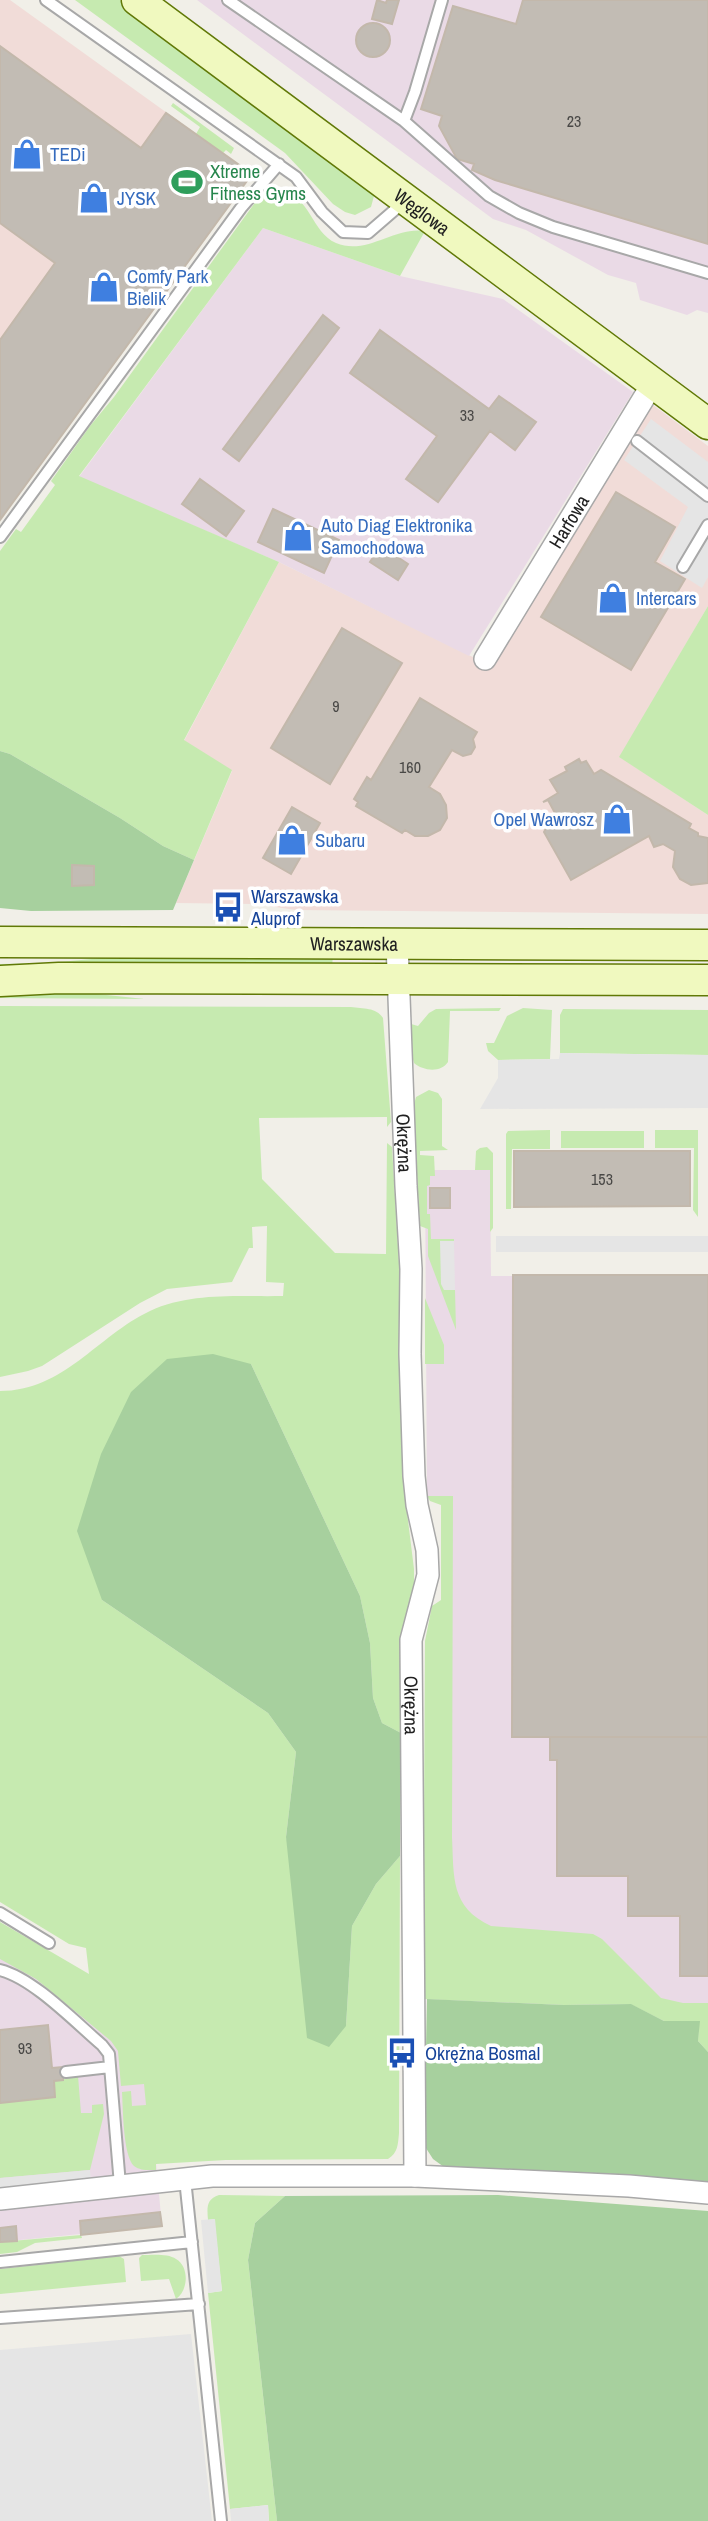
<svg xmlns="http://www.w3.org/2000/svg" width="708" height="2521" font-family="'Archivo Narrow',sans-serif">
  <rect width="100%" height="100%" fill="#f1efe8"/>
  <path fill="#f1dcd8" d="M0,0H10L252,174L0,520Z
    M653,405L708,446V606L620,757L708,815V914L296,910L255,904L176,903L232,771L184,741L279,562L489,665Z"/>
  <path fill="#eadae6" d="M197,0H708V313L697,310L687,315L640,300L636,283L608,275L526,230L493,219Z
    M263,228L400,276L503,299L633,392L469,656L279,562L79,477Z
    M425,1170H490L491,1276L708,1275V2021L630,2004L564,2005L427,1999L441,1627V1496H427Z
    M0,1934L144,2035L162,2226L0,2242Z"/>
  <path fill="#c6eab0" d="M75,0H120L371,189L374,196L371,207L355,215L345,212L333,204L285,153Z
    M173,103L234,148L231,154L226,150L223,153L196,134L200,127L171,106Z
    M279,189C311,196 311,232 336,243C367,256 394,226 425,231L400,276L263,228L79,476L279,562L184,740L232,770L194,860L163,846L120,818L10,754L0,751V551L16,529L21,532L55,485L51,481L90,426L114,397L259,197L263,193Z
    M708,606V815L619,757Z
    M333,954L332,968L0,969V964L49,963L124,956Z
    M58,990L145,999L0,998V991Z
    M0,1006L351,1007C363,1009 376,1007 383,1018L391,1122L387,1127V1117L259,1118L262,1179L335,1253L386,1254L387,1143L392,1147L401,1297L403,1480L414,1569V1585L402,1638L401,1733L382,1723L373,1698L370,1643L360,1596L251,1364L102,1600L268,1713L296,1752L286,1837L346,2026L352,1926L376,1884L400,1856L399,2133C398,2144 398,2153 388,2159L226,2160L156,2164V2170C148,2170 141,2171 134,2166C123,2156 123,2108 122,2092L131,2091L132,2106L146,2105L144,2084L121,2086L118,2051L111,2041L36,1979L0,1959V1922L89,1974L86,1948L69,1944L0,1902V1391C64,1391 97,1336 150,1311C191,1292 239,1297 283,1296L284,1283L266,1282L267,1226L252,1227L253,1248H249L232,1282L167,1289L140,1303L42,1366L28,1371L0,1377Z
    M501,1008L499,1011H450L448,1062C441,1073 423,1071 414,1063L411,1052V1024L418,1026L429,1013L436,1009Z
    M523,1008L552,1010L550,1059L498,1060L488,1051L486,1043H494L507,1016Z
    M563,1009L708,1010V1055L560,1053V1015Z
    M429,1090L438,1093L442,1099V1146L448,1150L420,1151V1155L434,1156L435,1176H430V1185L427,1186V1214H430L431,1239H454V1241H441L444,1290H455L456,1330L428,1256V1229L420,1226L413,1108L416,1097Z
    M550,1130V1149H512L511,1209H506V1134L508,1131Z
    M655,1130H698V1217L693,1210L694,1148H655Z
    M561,1131H644V1148H561Z
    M487,1147L493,1153V1228L490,1232V1170H475L476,1151L480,1148Z
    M425,1298L444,1345V1364H425Z
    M427,1496H453L452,1837C454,1877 450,1907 491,1926L593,1934L602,1939L661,1998L683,2003H708V2052L698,2041L699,2021H664L630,2004L564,2005L423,1999L425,1641L432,1606L441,1600V1505L430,1501Z
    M78,2076L81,2113H92V2105L103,2104L104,2114L90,2170L0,2178V2103L55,2097L54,2081Z
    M219,2195L285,2196L255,2223L248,2260L277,2521H269L268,2505L230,2509L208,2293L222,2291L214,2219L208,2220C207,2208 206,2199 219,2195Z
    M81,2235L82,2238L35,2243L17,2252L0,2254V2242Z
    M142,2255C151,2255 168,2253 176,2259C190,2267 188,2291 176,2299L169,2279L141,2281L139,2258Z
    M119,2256L124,2259L126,2282L0,2294V2269Z"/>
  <path fill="#a7d09e" d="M0,751L10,754L120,818L163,846L194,860L173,910L31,911L0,908Z
    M213,1354L251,1364L360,1596L370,1643L373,1698L382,1723L401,1733L400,1856L376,1884L352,1926L346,2026L329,2047L307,2038L286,1837L296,1752L268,1713L102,1600L77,1531L101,1454L131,1392L167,1359Z
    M427,1999L564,2005L631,2004L664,2021H700L698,2041L708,2052V2185L444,2167L433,2159L424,2145Z
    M498,2195L708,2211V2521H277L248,2260L255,2223L285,2196Z"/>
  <path fill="#e5e5e5" d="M651,419L708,462V577L702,588L660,561L688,507L624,460Z
    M560,1053L708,1055V1108L480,1109L498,1078V1060L559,1059Z
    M496,1236H708V1252H496Z
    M440,1241H454L455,1290H444L441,1284Z
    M90,2170L91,2182L0,2190V2178Z
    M215,2219L222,2291L208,2293L201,2220Z
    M191,2334L212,2521H0V2350Z
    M268,2505L269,2521H231L230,2509Z"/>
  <path fill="#c2bcb4" stroke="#c3b8ab" stroke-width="2" d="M377,0L386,3L387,0H399L392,24L372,19Z
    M523,0H708V244L495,180L472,170L474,164L457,159L439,126L442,116L421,109L453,6L516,24Z
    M356 40a17 17 0 1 1 34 0a17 17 0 1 1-34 0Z
    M0,46L141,148L166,113L252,174L0,520V340L55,263L0,223Z
    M323,315L339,328L239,461L223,449Z
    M380,330L489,409L499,396L536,422L515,450L490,431L438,502L406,479L437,436L350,373Z
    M200,479L244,511L226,536L182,504Z
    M616,492L675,527L655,562L685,579L631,670L541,617Z
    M273,509L339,540L324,573L258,542Z
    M381,546L408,564L398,580L370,562Z
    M342,628L402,663L330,784L271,748Z
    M420,698L477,732L473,739L475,747L471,754L463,756L452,750L429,787L440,794L446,805L447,818L440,830L428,836H415L405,830L402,833L356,806L358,802L354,799L367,777L371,780Z
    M579,759L581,763L586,761L594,774L601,770L691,824L689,828L698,833V836L708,838V883L691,885L680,879L673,867L675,851L663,844L654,847L649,836L571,880L544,832L555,813L548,800L543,802L558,793L550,780L567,771L565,767Z
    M292,807L320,823L291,874L263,858Z
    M72,865L94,866V885L72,886Z
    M514,1151H690V1206L514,1207Z
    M430,1188H450V1208H430Z
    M513,1275H708V1737H512Z
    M550,1737H708V1976H680V1916H628V1876H557V1760H550Z
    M48,2025L52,2068L62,2067L63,2078V2080L54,2081L55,2097L0,2103V2030Z
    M160,2212L162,2226L81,2235L80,2221Z
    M16,2226L17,2241L0,2242V2228Z"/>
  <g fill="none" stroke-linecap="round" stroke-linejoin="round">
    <g stroke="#a8a8a8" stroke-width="14">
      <path id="lane" d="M46,0L296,177L322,212L343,232L368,233L405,201
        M228,0L404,121L489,196L519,213L553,227L708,273
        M404,121L415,92L442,0
        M637,441L708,496
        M0,537L241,208L279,164
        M683,567L708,525
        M0,1913L49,1943
        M0,1970C33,1978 75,2022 102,2045L109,2054L120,2185
        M66,2072L110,2067
        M185,2179L221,2521
        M0,2262L192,2242
        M0,2318L199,2304"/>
    </g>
    <g stroke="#a8a8a8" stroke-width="24">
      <g id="street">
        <path id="s1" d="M485,659L653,383"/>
        <path id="s2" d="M397,943L406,1186L411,1269L410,1354L414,1476L417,1505L427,1550L428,1575L411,1640L415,2176L629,2186L708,2193"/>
        <path d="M0,2199L212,2176H415"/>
      </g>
    </g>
    <g stroke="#617907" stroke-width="33">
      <g id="secondary">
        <path id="s3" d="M137,0L708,424"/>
        <path id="s4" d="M0,942L708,945"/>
        <path d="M0,981L59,978L708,980"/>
      </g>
    </g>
    <use href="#lane" stroke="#fff" stroke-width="10"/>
    <use href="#street" stroke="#fff" stroke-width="21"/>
    <use href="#secondary" stroke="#f0f9bf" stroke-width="30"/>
  </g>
  <defs>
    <g id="shop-bare" transform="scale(2.415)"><path d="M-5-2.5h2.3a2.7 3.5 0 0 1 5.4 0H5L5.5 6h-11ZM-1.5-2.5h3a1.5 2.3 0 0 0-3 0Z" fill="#3f7fe0" stroke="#fff" stroke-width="2.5" paint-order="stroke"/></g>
    <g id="stadium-bare" transform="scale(2.415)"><path d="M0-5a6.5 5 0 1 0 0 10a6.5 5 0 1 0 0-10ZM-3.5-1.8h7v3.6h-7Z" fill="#2e9e5b" stroke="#fff" stroke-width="2.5" paint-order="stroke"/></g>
    <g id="bus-bare" transform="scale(2.415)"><path d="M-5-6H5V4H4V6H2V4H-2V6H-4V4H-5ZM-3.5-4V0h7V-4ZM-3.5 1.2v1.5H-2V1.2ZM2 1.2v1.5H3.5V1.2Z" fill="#1a4fb4" stroke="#fff" stroke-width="2.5" paint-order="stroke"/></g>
  </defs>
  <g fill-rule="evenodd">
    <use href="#shop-bare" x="27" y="154"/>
    <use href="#stadium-bare" x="187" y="182"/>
    <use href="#shop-bare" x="94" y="198"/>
    <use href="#shop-bare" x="104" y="287"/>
    <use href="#shop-bare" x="298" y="536"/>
    <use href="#shop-bare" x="613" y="598"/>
    <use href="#shop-bare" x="617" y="819"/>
    <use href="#shop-bare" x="292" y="840"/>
    <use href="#bus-bare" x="228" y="907"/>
    <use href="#bus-bare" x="402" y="2053"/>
  </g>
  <g text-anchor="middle" stroke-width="7" stroke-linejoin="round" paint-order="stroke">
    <g font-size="16" fill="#494846">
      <text x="574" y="127">23</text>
      <text x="467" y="421">33</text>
      <text x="336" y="712">9</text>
      <text x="410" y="773">160</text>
      <text x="602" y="1185">153</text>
      <text x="25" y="2054">93</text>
    </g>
    <g font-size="19" fill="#366cbe" stroke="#fff" text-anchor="start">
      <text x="50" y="161">TEDi</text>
      <text x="117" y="205">JYSK</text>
      <text x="127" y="283">Comfy Park<tspan x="127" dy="22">Bielik</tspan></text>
      <text x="321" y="532">Auto Diag Elektronika<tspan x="321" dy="22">Samochodowa</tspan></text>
      <text x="636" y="605">Intercars</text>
      <text x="594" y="826" text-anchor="end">Opel Wawrosz</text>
      <text x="315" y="847">Subaru</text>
    </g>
    <g font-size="19" fill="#27864d" stroke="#fff" text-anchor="start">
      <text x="210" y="178">Xtreme<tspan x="210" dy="22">Fitness Gyms</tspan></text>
    </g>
    <g font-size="19" fill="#212121" stroke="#fff">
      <text dy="7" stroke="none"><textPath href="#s3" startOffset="355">Węglowa</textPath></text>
      <text dy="7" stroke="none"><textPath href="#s1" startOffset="161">Harfowa</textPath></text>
      <text dy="7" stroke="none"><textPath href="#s4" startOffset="354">Warszawska</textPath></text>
      <text dy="7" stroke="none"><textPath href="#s2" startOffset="200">Okrężna</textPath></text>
      <text dy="7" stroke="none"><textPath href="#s2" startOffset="766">Okrężna</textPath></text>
    </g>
    <g font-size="19" fill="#164399" stroke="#fff" text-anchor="start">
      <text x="251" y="903">Warszawska<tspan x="251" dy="22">Aluprof</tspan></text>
      <text x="425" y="2060">Okrężna Bosmal</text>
    </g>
  </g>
</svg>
